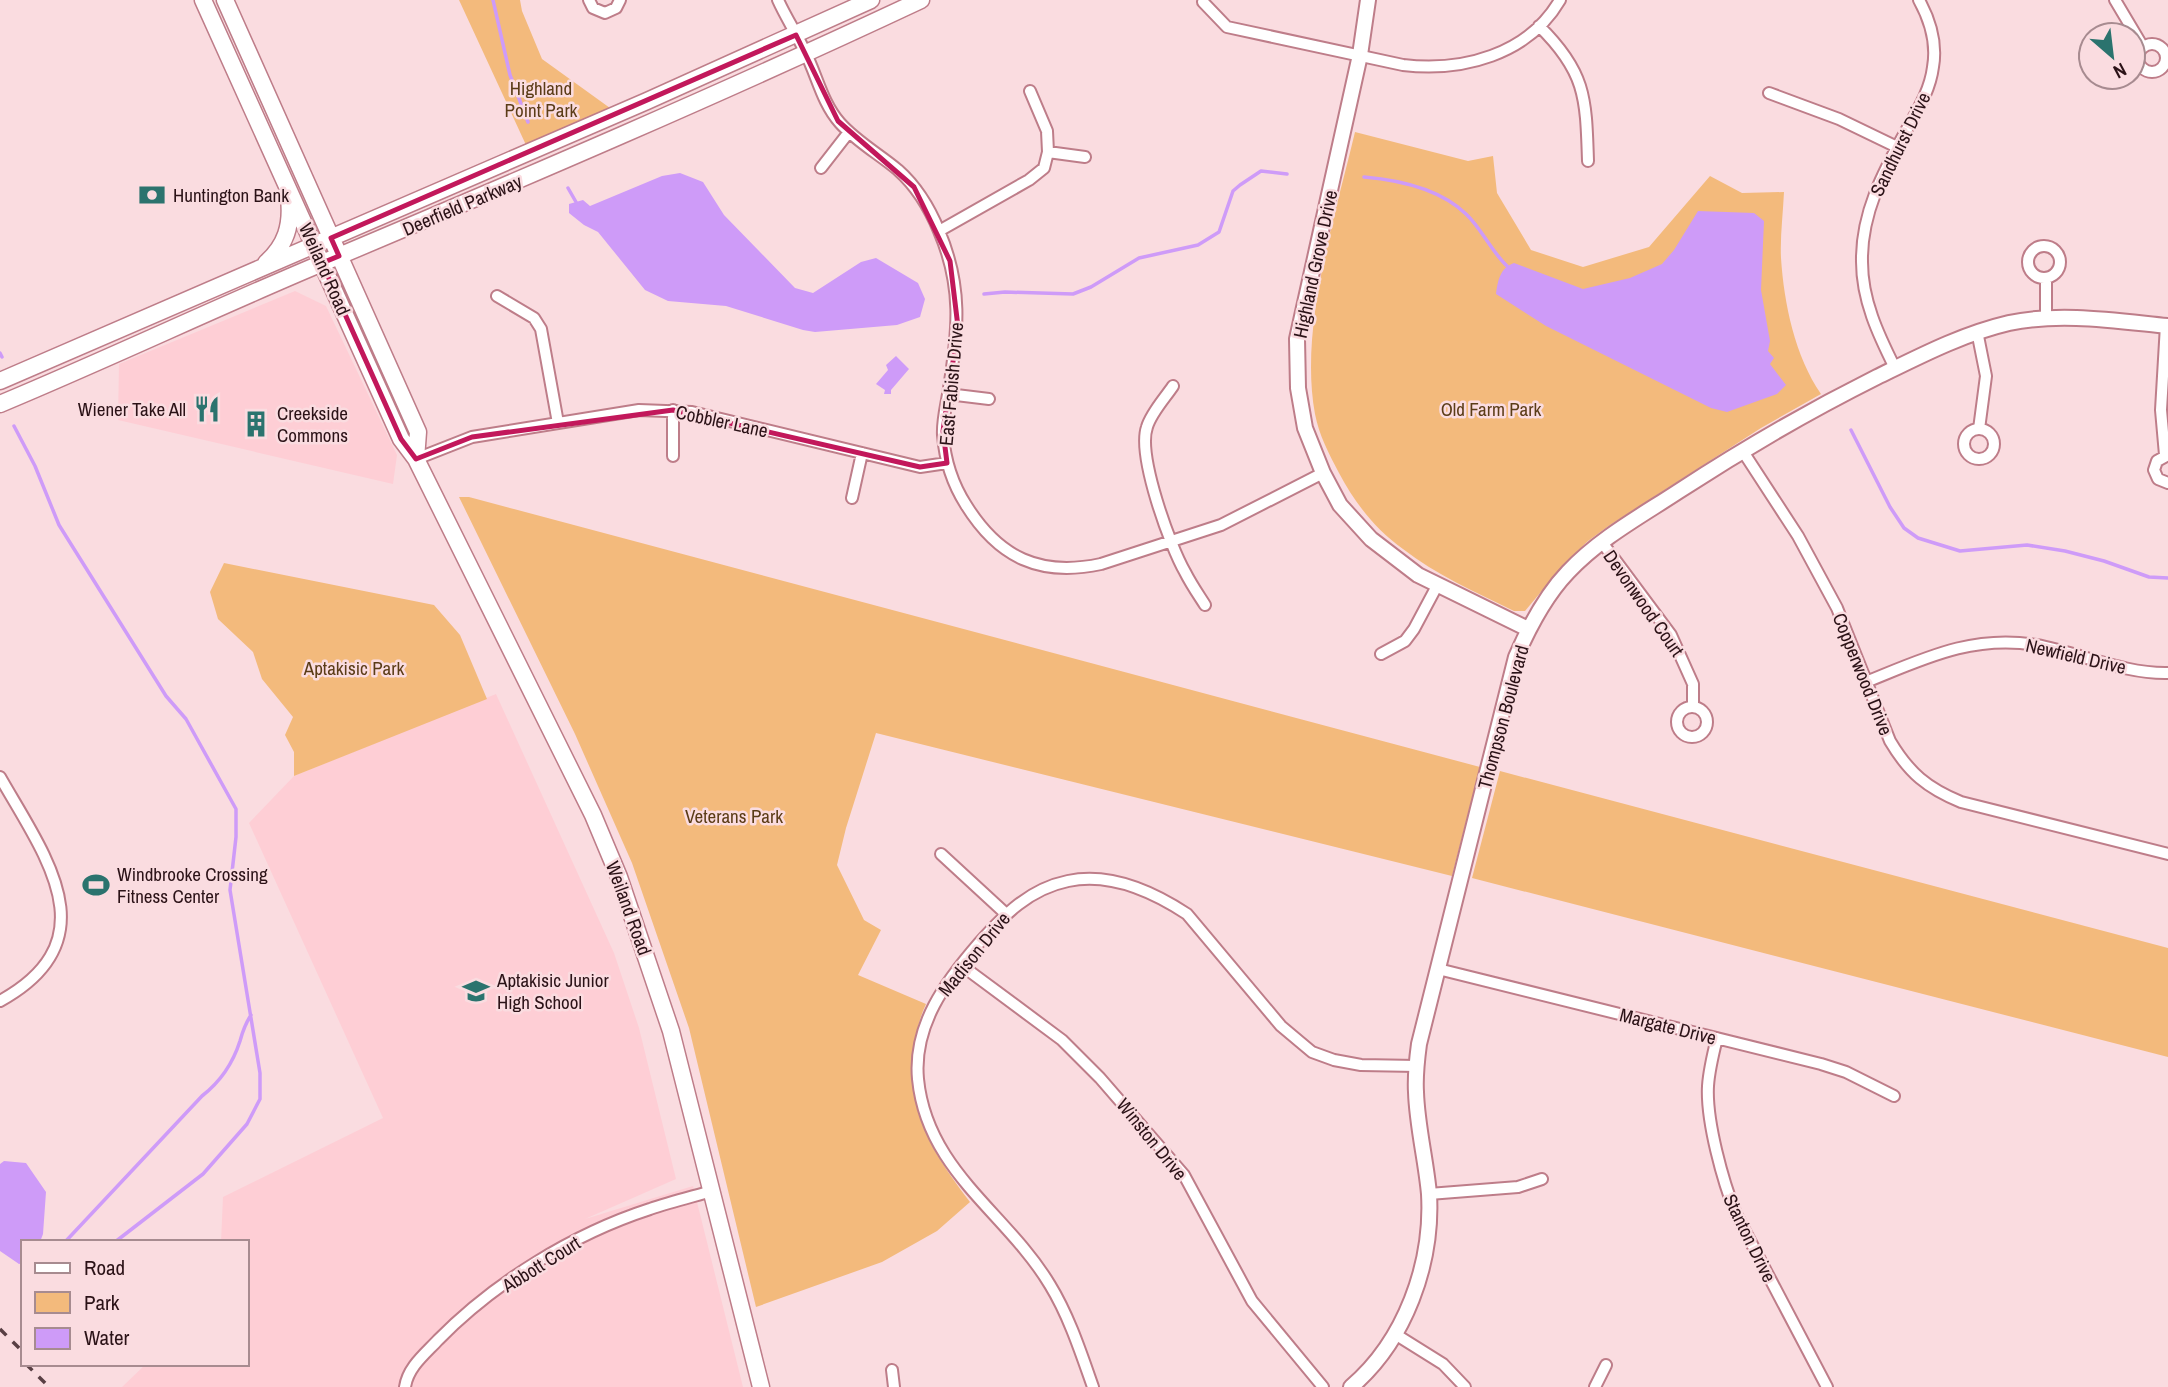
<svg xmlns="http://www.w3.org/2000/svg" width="2168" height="1387" font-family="'Archivo Narrow',sans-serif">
  <rect width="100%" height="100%" fill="#fadce0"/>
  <path fill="#feced5" d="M295,291L326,306L397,455L393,484L118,420L119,364Z
    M496,694L614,953L639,1028L676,1179L585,1219L693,1186L743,1387H122L146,1364H247V1242H221L223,1197L383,1118L249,823L294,776Z"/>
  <path fill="#f3ba7c" d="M459,0H520L522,11L542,59L610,108L526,145Z
    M1355,132L1468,161L1493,156L1497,193L1531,250L1583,267L1649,247L1710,176L1742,193L1784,192C1783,214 1780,237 1781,258C1784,304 1795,356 1821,394L1761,428L1610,525L1588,541L1566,562L1525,611H1514C1476,592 1436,575 1403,549C1375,529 1355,503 1339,473C1329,454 1319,435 1315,414C1299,328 1335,217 1355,132Z
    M459,497H469L1480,767L1452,876L876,733L846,828L837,865L864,920L881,930L858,975L926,1004C918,1021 915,1038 914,1056C908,1117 935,1155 970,1202L937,1231L882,1262L756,1307L689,1028L632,863L575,734Z
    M224,563L434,605L460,635L487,699L294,776V752L285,735L293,717L262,679L253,652L218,619L210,592Z
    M1500,771L2168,948V1057L1472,878Z"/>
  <path fill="#ce9bf8" d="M680,173L703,182L724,215L795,288L813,293L861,262L876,258L918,283L925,299L920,317L897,325L815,332L803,330L726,306L668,301L645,290L598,232L584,225L569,213V204L583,200L590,206L662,176Z
    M1698,211L1754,213L1764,221L1761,290L1770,341L1768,351L1774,358L1770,364L1786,385L1777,394L1727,412L1711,408L1546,326L1496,294C1498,280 1500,268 1514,263L1583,289L1630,278L1662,264L1674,250Z
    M896,356L909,369L891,390V394H884L885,390L876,384L888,370L886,365Z
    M4,1161L26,1163L46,1192L43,1234L40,1242H23V1263L19,1264L0,1251V1164Z"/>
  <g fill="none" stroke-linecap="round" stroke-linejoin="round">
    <path stroke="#ce9bf8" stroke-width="3.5" d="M493,0L510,75L528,122
      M1364,177C1399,180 1440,189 1466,214C1482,229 1491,251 1507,266
      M568,188L576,202
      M984,294L1005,292L1073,294L1091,287L1139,258L1198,245L1219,232L1233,191L1240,185L1261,171L1287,174
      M0,353L2,357
      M14,426L35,466L59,525L166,696L186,719L236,809V837L230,890L260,1073V1099L247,1124L203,1174L115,1242
      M1851,430L1890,507L1904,528L1918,538L1960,551L2027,545L2065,551L2104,561L2149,577L2168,578
      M65,1242L202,1096C220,1082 233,1063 240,1041C243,1030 245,1024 251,1015"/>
    <g stroke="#be7d89" stroke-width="14">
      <path id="minor" d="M589,0L593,8L605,13L616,8L620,0
        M778,0C786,18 797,34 805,52C817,75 822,103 840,123C857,142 879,154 898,170C916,186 930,209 939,231C963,287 958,331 949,388C947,403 942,420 943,435C945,462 952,483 966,505C999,558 1040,577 1101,564L1221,525L1323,473
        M2115,0L2143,47
        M1203,2L1227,27L1403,65C1462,72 1528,55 1560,0
        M1539,26C1586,72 1586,98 1588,161
        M2138 58a14 14 0 1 1 28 0a14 14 0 1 1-28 0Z
        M1769,93L1839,119L1897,147
        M1048,152L1085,157
        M821,168L849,132
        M939,231L1029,180L1044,168L1048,152L1047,131L1030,91
        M2028 262a16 16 0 1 1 32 0a16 16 0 1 1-32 0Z
        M2046,278V319
        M497,296L534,318L541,329L558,423
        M1977,331L1986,376L1979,429
        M1895,368C1878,334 1862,300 1862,262C1861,214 1883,172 1906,131C1917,111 1930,91 1933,67C1937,44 1930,20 1919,0
        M1173,386C1165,398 1151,413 1147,427C1137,455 1170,546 1185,572C1191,584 1198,594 1205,605
        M948,394L989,399
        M673,410V456
        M1964 444a15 15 0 1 1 30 0a15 15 0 1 1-30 0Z
        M1742,450L1798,536L1837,608L1890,741C1909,773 1927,788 1961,802L2168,854
        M2165,455L2161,410L2166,325
        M2168,455L2157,461L2154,470L2158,479L2168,483
        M416,459L472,437L639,410L692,412L920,467L947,463
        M852,498L862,453
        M1601,541L1671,635L1693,684V706
        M1381,654L1405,641L1414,629L1438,584
        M1866,682C1923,659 1973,634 2036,645C2080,653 2124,674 2168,673
        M1677 722a15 15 0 1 1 30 0a15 15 0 1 1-30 0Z
        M0,777C45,856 111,940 0,1001
        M941,854L1005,913
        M961,965L1062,1040L1100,1078L1184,1175L1252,1301L1323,1387
        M1438,969L1821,1064L1846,1072L1894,1096
        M1717,1038C1713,1054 1709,1070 1708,1086C1706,1121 1723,1182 1736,1214L1827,1387
        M1429,1194L1518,1187L1542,1179
        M1395,1334L1443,1364L1465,1387
        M892,1370L894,1387
        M405,1387C408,1367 425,1354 438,1340C495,1282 573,1234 650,1209C670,1202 691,1197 712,1191
        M1093,1387C1081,1353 1069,1316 1050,1285C1007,1213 927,1171 918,1079C913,1025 946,981 979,943C1004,915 1029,889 1068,881C1110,872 1152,891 1187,914L1281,1026L1312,1052L1334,1060L1361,1065L1417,1066
        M1595,1387L1606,1365"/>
    </g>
    <g stroke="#be7d89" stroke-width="18">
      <path id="tertiary" d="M1368,0L1360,55L1297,339L1298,388L1305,428L1323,473L1340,505L1371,539L1418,575L1528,629
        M1351,1387C1405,1341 1433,1264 1429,1194C1426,1160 1417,1126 1416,1092C1415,1076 1417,1059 1419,1044L1516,657C1529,627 1545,596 1568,572C1600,538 1641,516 1679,491C1745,448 1807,412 1877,377C1920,356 1962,334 2009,323C2060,312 2117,321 2168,326"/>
    </g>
    <g stroke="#be7d89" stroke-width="19">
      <path id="secondary" d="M203,0L401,439L416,459L593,815L619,877L671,1031L761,1387
        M225,0L418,432L416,459
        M266,263C286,245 292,225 289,199
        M0,381L647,101L871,0
        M0,404C108,359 213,309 320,264C522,179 723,93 921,0"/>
    </g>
    <use href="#minor" stroke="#fff" stroke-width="10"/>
    <use href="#tertiary" stroke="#fff" stroke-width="14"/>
    <use href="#secondary" stroke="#fff" stroke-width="16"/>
    <path stroke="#593f44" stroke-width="3.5" stroke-dasharray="9 9" stroke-linecap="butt" d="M0,1329L23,1352
      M26,1364L49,1387"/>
  </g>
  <path fill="none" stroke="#c2185b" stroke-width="5" stroke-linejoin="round" d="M796,35L838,121L914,187L950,261L958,327L943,431L947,463L920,467L673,410L472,437L416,459L401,439L322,263L339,256L331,238Z"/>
  <defs>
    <g id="bank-bare" transform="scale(2.1)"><path d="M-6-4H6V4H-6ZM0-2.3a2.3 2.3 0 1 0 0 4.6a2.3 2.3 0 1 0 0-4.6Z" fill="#2b736e" stroke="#fadce0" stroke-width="2.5" paint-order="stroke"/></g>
    <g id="restaurant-bare" transform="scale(2.1)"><path d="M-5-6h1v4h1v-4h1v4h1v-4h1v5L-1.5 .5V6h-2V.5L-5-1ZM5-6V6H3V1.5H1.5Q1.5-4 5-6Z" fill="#2b736e" stroke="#fadce0" stroke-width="2.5" paint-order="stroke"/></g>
    <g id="building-bare" transform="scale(2.1)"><path d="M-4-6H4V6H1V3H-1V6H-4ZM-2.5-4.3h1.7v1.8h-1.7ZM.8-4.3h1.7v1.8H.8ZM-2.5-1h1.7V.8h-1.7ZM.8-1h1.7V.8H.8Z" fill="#2b736e" stroke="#fadce0" stroke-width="2.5" paint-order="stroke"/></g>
    <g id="stadium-bare" transform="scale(2.1)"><path d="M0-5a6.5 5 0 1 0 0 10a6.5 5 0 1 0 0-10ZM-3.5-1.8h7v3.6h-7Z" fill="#2b736e" stroke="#fadce0" stroke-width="2.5" paint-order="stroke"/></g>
    <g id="school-bare" transform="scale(2.1)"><path d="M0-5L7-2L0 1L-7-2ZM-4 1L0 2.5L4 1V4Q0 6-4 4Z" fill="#2b736e" stroke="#fadce0" stroke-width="2.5" paint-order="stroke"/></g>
  </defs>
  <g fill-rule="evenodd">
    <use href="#bank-bare" x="152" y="195"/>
    <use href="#restaurant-bare" x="207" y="409"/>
    <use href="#building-bare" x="256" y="424"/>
    <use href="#stadium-bare" x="96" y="885"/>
    <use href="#school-bare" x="476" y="991"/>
  </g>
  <g text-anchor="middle" stroke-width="5" stroke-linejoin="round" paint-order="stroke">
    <g font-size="19" fill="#5b3c17" stroke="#fadce0">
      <text x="541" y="95">Highland<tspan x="541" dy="22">Point Park</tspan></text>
      <text x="1491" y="416">Old Farm Park</text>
      <text x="354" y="675">Aptakisic Park</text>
      <text x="734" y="823">Veterans Park</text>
    </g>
    <g font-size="19" fill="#2b1217" stroke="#fadce0">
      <text transform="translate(1900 144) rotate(-64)" y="7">Sandhurst Drive</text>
      <text transform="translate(462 205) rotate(-23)" y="7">Deerfield Parkway</text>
      <text transform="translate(1315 264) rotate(-78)" y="7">Highland Grove Drive</text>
      <text transform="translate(325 269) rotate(66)" y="7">Weiland Road</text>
      <text transform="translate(951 384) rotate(-85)" y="7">East Fabish Drive</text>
      <text transform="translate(722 421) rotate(12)" y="7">Cobbler Lane</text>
      <text transform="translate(1644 603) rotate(55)" y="7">Devonwood Court</text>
      <text transform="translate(2076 656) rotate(13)" y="7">Newfield Drive</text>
      <text transform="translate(1863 674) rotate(68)" y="7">Copperwood Drive</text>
      <text transform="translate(1503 717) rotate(-75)" y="7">Thompson Boulevard</text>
      <text transform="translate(629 908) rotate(70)" y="7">Weiland Road</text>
      <text transform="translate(974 954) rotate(-51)" y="7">Madison Drive</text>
      <text transform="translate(1668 1026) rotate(14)" y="7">Margate Drive</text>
      <text transform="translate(1152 1139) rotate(51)" y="7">Winston Drive</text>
      <text transform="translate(1750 1238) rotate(64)" y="7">Stanton Drive</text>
      <text transform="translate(541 1264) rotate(-32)" y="7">Abbott Court</text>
    </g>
    <g font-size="19" fill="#2b1217" stroke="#fadce0" text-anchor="start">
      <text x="173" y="202">Huntington Bank</text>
      <text x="186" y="416" text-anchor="end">Wiener Take All</text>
      <text x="277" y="420">Creekside<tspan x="277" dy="22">Commons</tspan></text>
      <text x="117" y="881">Windbrooke Crossing<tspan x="117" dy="22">Fitness Center</tspan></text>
      <text x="497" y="987">Aptakisic Junior<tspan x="497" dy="22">High School</tspan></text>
    </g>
  </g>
  <rect x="21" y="1240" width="228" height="126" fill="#fadce0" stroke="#a78b90" stroke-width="2"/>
  <rect x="35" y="1263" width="35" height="10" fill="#ffffff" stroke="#a78b90" stroke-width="2"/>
  <text x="84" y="1275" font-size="21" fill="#2b1217">Road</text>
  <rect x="35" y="1292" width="35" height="21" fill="#f3ba7c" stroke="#a78b90" stroke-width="2"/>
  <text x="84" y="1310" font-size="21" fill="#2b1217">Park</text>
  <rect x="35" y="1328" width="35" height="21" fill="#ce9bf8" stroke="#a78b90" stroke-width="2"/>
  <text x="84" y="1345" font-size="21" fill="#2b1217">Water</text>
  <g transform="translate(2112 56) rotate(152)"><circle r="33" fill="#fadce0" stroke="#a78b90" stroke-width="2"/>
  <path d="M0-5L12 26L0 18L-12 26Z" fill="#2b736e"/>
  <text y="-10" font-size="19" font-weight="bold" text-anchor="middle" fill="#2b1217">N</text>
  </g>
</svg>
